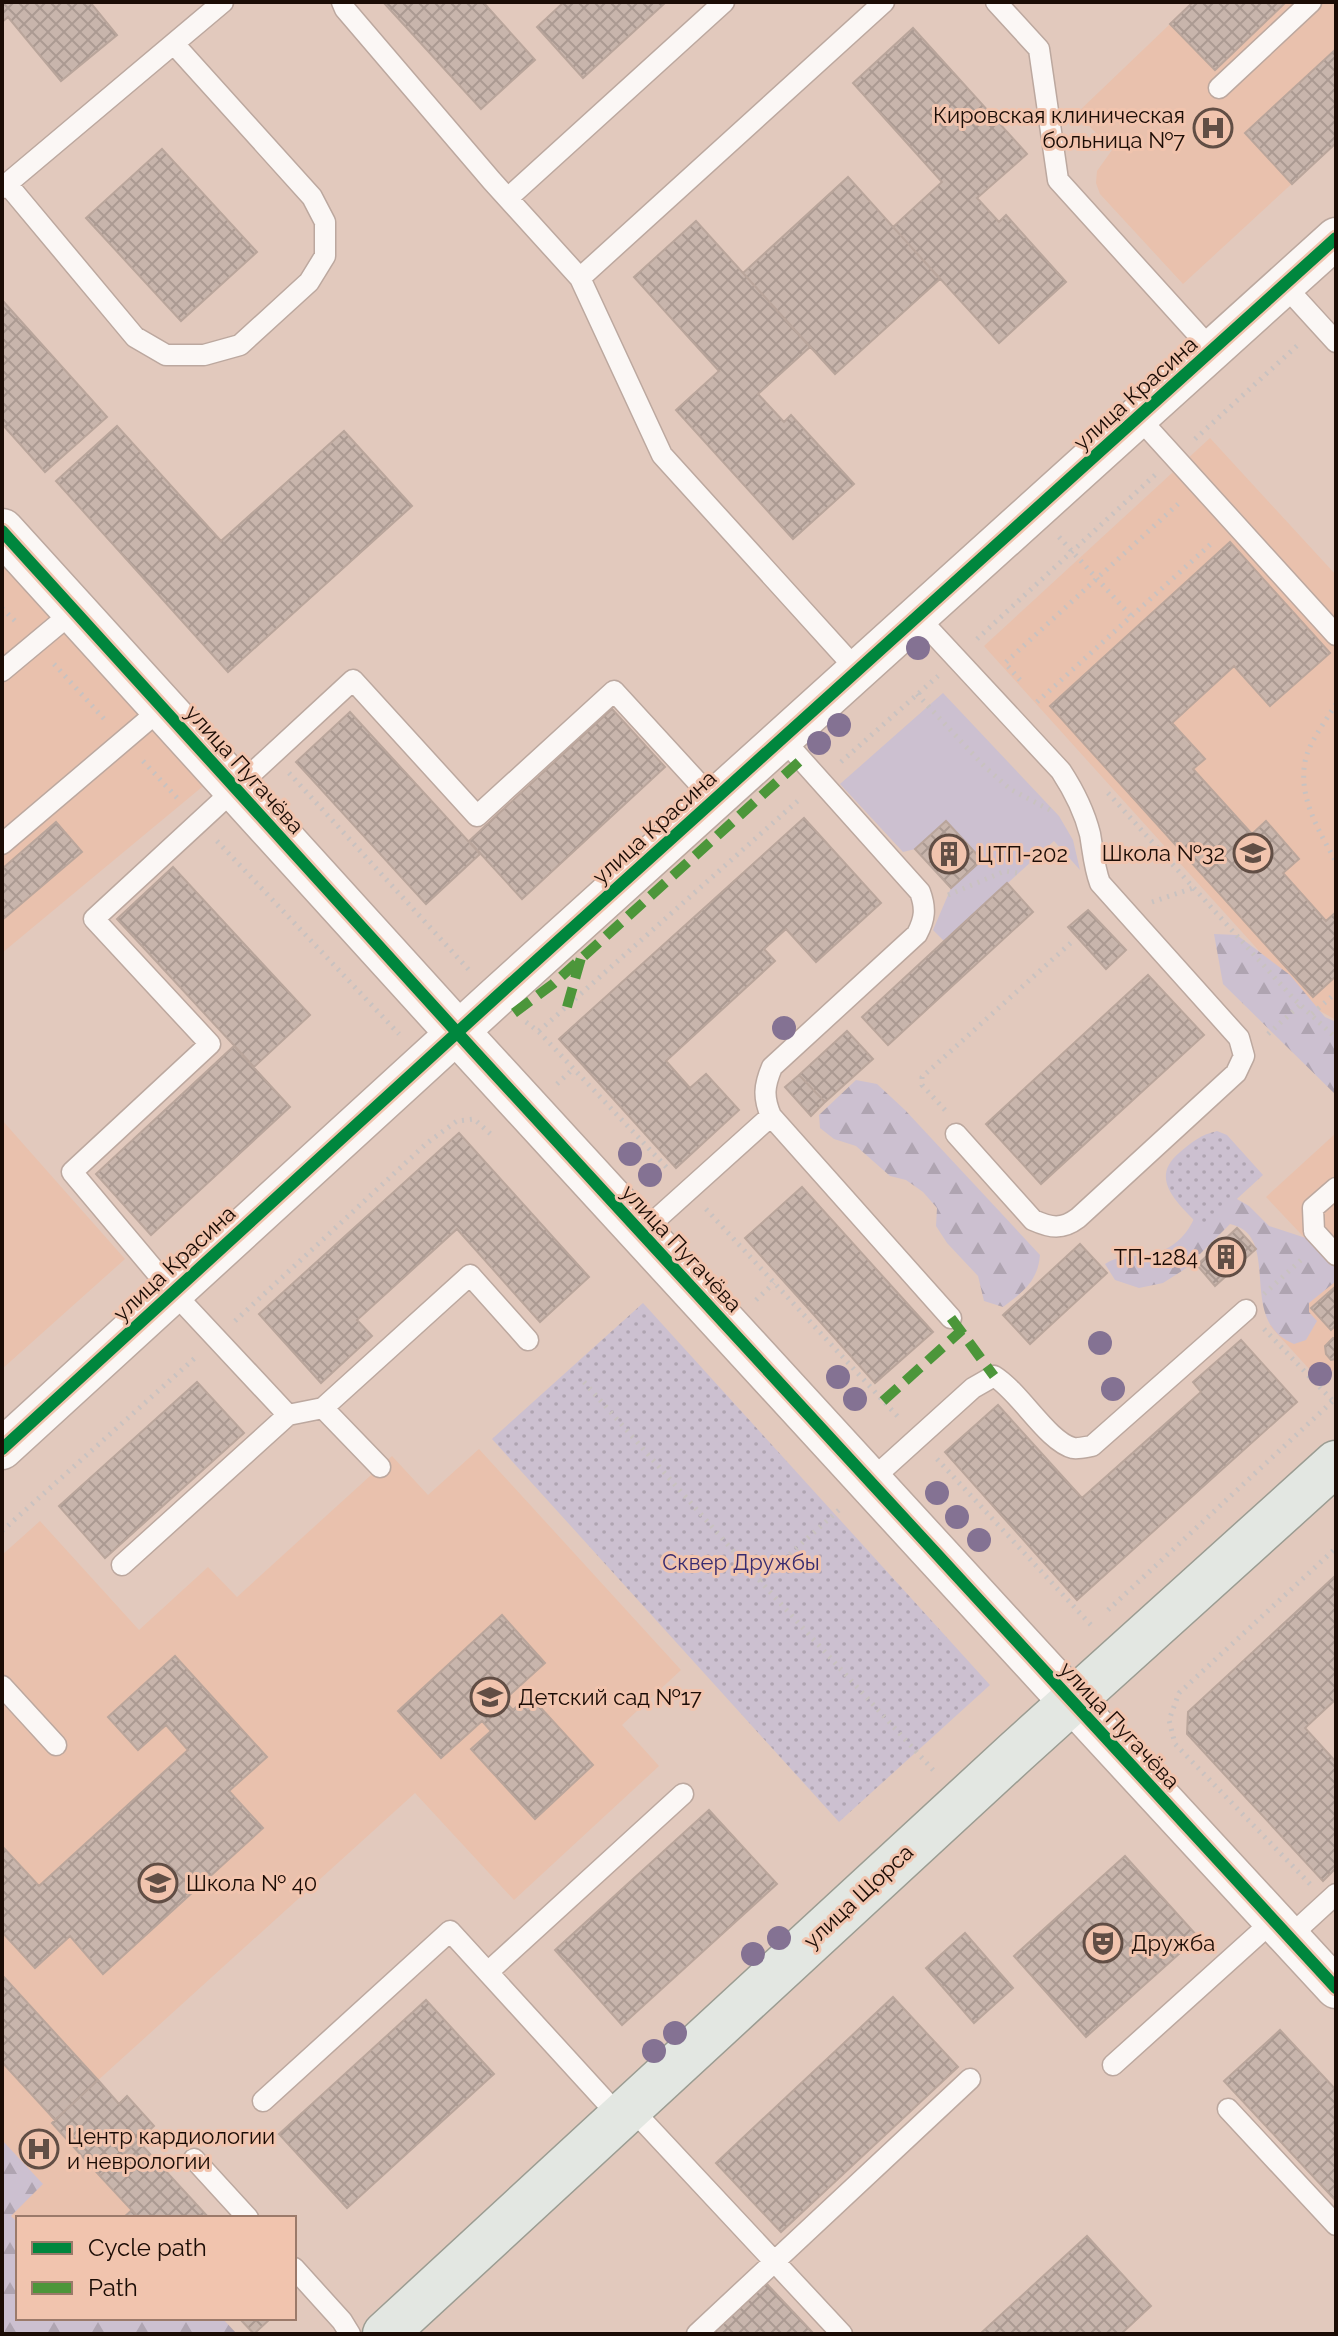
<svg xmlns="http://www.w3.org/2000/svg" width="1338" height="2336" font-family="Raleway,sans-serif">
  <defs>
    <pattern id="forest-firs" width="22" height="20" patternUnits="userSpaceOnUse" patternTransform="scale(2)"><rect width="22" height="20" fill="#ccc0d0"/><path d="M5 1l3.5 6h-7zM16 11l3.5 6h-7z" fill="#afa4b1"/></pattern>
    <pattern id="park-dots" width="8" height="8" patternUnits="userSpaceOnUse" patternTransform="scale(2)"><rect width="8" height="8" fill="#ccc0d0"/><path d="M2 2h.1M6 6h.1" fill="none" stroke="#afa4b1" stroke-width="1.8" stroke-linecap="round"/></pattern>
    <pattern id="building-cross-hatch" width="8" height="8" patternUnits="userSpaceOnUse" patternTransform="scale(2)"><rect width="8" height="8" fill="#c8b5ac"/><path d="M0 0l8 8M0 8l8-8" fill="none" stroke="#ab9a92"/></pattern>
  </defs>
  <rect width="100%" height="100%" fill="#e2c9bd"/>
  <path fill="#e9c1ad" d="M1193,2H1336V143L1183,284L1100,194L1096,183L1097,171L1112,150L1077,113Z
    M1210,438L1336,575V1020L1306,1003L984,646Z
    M2,558L208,782L2,953Z
    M2,1120L125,1259L2,1369Z
    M1336,1133V1368L1321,1382L1270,1326L1333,1268L1266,1197Z
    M479,1449L681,1670L622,1725L659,1766L514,1900L415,1793L52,2122L132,2210L123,2218H18V2318H222L237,2334H2V1555L40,1521L139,1630L208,1567L237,1597L392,1456L428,1495Z"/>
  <path fill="#ccc0d0" d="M943,693L1059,816L1073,840L1080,870L1054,841L944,941L933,930L951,888L982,859L946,821L915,849L903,852L840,784Z"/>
  <path fill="url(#forest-firs)" d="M1214,934L1237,935L1290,975L1325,1017L1336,1022V1095L1223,984Z
    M856,1080L877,1084L905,1110L1040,1255C1038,1281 1023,1292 1003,1307L984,1301L978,1276L947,1243L936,1226L937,1208L923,1192L906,1180L890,1176L856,1146L834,1139L820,1128L819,1115Z
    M1206,1181L1249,1206L1269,1226L1306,1238L1330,1255L1336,1264L1335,1282L1309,1303V1312L1317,1321L1306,1340L1294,1344C1235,1321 1284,1236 1230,1224L1185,1269L1163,1283L1139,1288L1115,1280L1105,1264C1119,1255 1131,1257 1147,1255C1188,1248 1198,1215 1206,1181Z
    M2,2140L43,2184L11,2216L18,2223V2318H222L237,2334H2Z"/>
  <path fill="url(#park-dots)" d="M1217,1131L1227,1135L1263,1175L1203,1230C1183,1207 1146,1181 1179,1153C1192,1142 1200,1135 1217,1131Z
    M643,1303L990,1685L839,1822L492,1439Z"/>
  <path fill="url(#building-cross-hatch)" stroke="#b9a59b" stroke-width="2" d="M2,2H90L117,35L61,81L8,17L2,22Z
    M383,2H483L535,60L481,109Z
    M564,2H666L583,78L537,27Z
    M1193,2H1286L1215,70L1170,24Z
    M913,28L1027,154L977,198L999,222L1006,215L1066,282L999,343L893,227L942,182L853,83Z
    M1336,49V143L1292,184L1245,133Z
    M162,149L257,252L181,321L86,218Z
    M848,177L940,279L835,374L743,273Z
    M696,221L810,347L758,394L784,422L791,415L854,484L793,539L676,410L719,371L634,277Z
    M2,300L107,417L45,472L2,424Z
    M117,426L221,541L344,431L412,506L228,672L56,481Z
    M1230,542L1330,653L1270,706L1234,666L1172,723L1205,759L1193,769L1252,834L1266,821L1299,859L1283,873L1326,921L1336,912V976L1313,997L1050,706Z
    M612,709L665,767L522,899L469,841Z
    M350,712L480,854L426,904L296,762Z
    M804,818L881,903L816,962L786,929L764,949L775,961L666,1061L690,1088L706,1074L739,1110L676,1168L559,1039Z
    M946,821L982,860L951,888L915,849Z
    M56,822L82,852L2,920V869Z
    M173,867L310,1015L254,1067L117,919Z
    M1007,883L1033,912L888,1045L862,1017Z
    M1088,910L1126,950L1106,969L1068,927Z
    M1148,975L1204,1035L1041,1184L986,1124Z
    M847,1031L873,1059L825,1102L799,1075Z
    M234,1046L290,1107L151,1235L96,1174Z
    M799,1075L825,1102L811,1116L785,1087Z
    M459,1133L589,1277L540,1322L457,1229L357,1320L372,1336L321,1383L259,1314Z
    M802,1187L933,1332L875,1383L745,1238Z
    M1237,1228L1256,1249L1215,1286L1197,1265Z
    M1080,1244L1107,1273L1030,1344L1003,1315Z
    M1336,1286V1325L1331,1330L1311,1308Z
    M1333,1338L1336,1339V1359L1331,1360L1326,1354L1325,1346Z
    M1241,1340L1297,1402L1077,1600L945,1452L998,1405L1082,1498L1201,1392L1193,1382Z
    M197,1382L244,1433L105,1558L59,1506Z
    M1336,1575V1699L1305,1728L1336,1762V1868L1323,1881L1187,1734L1188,1712Z
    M502,1615L545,1663L504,1700L513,1710L529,1695L593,1765L535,1819L471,1749L491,1731L482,1721L441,1758L398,1711Z
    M175,1656L267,1757L229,1791L263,1828L103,1974L70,1936L35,1968L2,1932V1846L39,1886L188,1750L166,1725L138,1750L108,1717Z
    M709,1810L777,1884L622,2025L555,1950Z
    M1125,1856L1198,1937L1086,2037L1014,1956Z
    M965,1933L1013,1988L974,2023L926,1968Z
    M2,1975L98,2080L55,2120L2,2062Z
    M893,1997L958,2067L781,2232L716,2163Z
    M426,2000L494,2074L347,2208L279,2134Z
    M1280,2030L1336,2090V2201L1224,2081Z
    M98,2080L119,2104L127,2096L154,2126L100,2176L52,2123Z
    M138,2141L209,2218H139L100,2176Z
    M132,2210L139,2218H123Z
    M1087,2236L1151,2306L1121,2334H980Z
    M766,2283L814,2334H712Z
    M239,2318H271L254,2334Z"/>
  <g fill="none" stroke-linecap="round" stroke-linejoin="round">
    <g stroke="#bca89f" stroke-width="23">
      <path id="service" d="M342,2L345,9L492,181L580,278
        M996,2L1039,49L1058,180L1212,350
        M1219,88L1311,2
        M8,185L135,337L166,355H204L240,345L309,282L325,256V222L312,197L174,44
        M2,188L223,2
        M508,198L724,2
        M1284,285L1336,342
        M1138,417L1336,635
        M917,616L1061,771C1074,791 1084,810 1090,834C1093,851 1094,867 1100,883L1239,1038L1244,1056L1236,1073L1078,1218C1062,1230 1051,1228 1033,1220L956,1134
        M857,670L662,455L580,278L884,2
        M2,671L74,611
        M782,738L920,892C926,908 925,919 917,934L772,1067C764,1086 763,1097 771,1116L951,1318
        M2,844L162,708
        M1336,1188L1313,1208L1314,1231L1336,1255
        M641,1233L771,1116
        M323,1408L470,1275L528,1340
        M380,1467L323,1408L288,1415L172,1291L72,1172L210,1044L94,919L353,680L477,816L614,691L714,800
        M869,1482L973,1388L994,1376C1020,1392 1048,1442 1073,1448C1078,1449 1086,1447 1092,1446L1246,1310
        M122,1565L288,1415
        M2,1686L56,1745
        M1289,1937L1336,1894
        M488,1972L683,1794
        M1113,2065L1274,1920
        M263,2101L450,1931L619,2116
        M629,2106L842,2334
        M1228,2109L1336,2225
        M194,2159L248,2218
        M294,2268L342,2321L350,2334
        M697,2334L970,2079"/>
    </g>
    <g stroke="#bca89f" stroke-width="43">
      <path id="minor" d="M2,1449L495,998L1336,238
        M1071,1701L1336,1988"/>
    </g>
    <g stroke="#bca89f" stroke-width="47">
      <path id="tertiary" d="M2,531L457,1032L1071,1701"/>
    </g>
    <g stroke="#9b9c92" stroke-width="47">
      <path id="primary" d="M385,2334L1016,1752L1336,1463"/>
    </g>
    <path stroke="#c9c2c0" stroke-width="5" stroke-dasharray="2 6" stroke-linecap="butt" d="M1195,439L1300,343
      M1059,537L1131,616
      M2,608L18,624
      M977,639L1155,475
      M54,664L107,722
      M1020,680L1005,663L1178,504
      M917,694L984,766L1010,789L1050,810
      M1037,702L1213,542
      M1336,704C1327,719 1313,737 1307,754C1295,793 1318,829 1336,862
      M143,761L180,801
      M841,762L938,676
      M289,773L469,970
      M1108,793L1294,999L1336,1038
      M217,841L399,1034
      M948,895L1005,871L1018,873
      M1152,902L1193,888
      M1312,1014L1336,993
      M526,1022L539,1032L669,1170
      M539,1031L801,798
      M1268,1034L1300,1005
      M557,1084L574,1068
      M945,1110L922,1085V1077L1074,940
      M706,1209L900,1419
      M1264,1294L1301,1260
      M756,1300L774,1283
      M235,1321L427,1143L457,1121L474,1119L494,1137
      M1264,1329L1333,1401
      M584,1382L760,1581L934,1771
      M937,1459L1091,1625
      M2,1531L196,1357
      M760,1581L841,1508
      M1108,1610L1336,1398
      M1310,1884L1175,1744L1169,1720L1179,1693L1336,1548"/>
    <use href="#service" stroke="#fbf7f5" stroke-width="20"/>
    <use href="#minor" stroke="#fbf7f5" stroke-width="40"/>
    <use href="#tertiary" stroke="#fbf7f5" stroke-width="44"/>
    <use href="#primary" stroke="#e3e7e2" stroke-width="44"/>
    <path stroke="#4c963a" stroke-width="10" stroke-dasharray="20 10" stroke-linecap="butt" d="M567,1007L581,958
      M514,1013L553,984L801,760
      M951,1318L994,1376
      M883,1401L962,1330"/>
    <g stroke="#f1c4ae" stroke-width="17">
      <path id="cycleway" d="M2,531L474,1051L1336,1988
        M2,1449L495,998L1336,238"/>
    </g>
    <use href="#cycleway" stroke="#00873e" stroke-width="12"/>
  </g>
  <g fill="#847293">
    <circle cx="918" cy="648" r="12"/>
    <circle cx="839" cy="725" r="12"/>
    <circle cx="819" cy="743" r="12"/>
    <circle cx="784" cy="1028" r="12"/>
    <circle cx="630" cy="1154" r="12"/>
    <circle cx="650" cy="1175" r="12"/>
    <circle cx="1100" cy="1343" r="12"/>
    <circle cx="1320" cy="1374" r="12"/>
    <circle cx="838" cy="1377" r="12"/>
    <circle cx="1113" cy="1389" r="12"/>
    <circle cx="855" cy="1399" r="12"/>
    <circle cx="937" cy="1493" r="12"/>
    <circle cx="957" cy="1517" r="12"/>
    <circle cx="979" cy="1540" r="12"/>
    <circle cx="779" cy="1938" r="12"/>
    <circle cx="753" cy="1954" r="12"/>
    <circle cx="675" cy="2033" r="12"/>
    <circle cx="654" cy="2051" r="12"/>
  </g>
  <defs>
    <g id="hospital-ring" transform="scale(2)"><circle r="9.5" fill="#f1c4ae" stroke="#614e45" stroke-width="1.5"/><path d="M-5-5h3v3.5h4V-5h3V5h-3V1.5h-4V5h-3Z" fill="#614e45"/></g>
    <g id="school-ring" transform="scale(2)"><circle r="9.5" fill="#f1c4ae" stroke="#614e45" stroke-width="1.5"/><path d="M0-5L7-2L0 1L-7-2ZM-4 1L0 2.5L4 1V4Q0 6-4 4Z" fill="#614e45"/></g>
    <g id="building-ring" transform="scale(2)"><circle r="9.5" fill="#f1c4ae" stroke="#614e45" stroke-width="1.5"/><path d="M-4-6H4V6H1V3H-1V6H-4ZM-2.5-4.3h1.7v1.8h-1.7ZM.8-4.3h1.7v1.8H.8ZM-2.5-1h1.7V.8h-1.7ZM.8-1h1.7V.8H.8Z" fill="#614e45"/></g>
    <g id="theatre-ring" transform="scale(2)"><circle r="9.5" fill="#f1c4ae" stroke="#614e45" stroke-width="1.5"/><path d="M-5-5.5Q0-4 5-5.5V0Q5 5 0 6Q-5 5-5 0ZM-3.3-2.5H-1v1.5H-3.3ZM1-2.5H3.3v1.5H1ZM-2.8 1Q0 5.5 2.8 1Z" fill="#614e45"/></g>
  </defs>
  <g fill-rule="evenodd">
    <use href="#hospital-ring" x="1213" y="128"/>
    <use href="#school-ring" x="1253" y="853"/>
    <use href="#building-ring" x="949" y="854"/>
    <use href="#building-ring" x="1226" y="1257"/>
    <use href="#school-ring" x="490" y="1697"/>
    <use href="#school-ring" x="158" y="1883"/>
    <use href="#theatre-ring" x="1103" y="1943"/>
    <use href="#hospital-ring" x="39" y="2149"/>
  </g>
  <g text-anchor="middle" stroke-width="6" stroke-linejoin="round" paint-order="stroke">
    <g font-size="22" fill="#1b0c05" stroke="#f1c4ae" text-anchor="start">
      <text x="1185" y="123" text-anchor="end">Кировская клиническая<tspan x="1185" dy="25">больница №7</tspan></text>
      <text x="1225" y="861" text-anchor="end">Школа №32</text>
      <text x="977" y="862">ЦТП-202</text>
      <text x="1198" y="1265" text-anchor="end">ТП-1284</text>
      <text x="518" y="1705">Детский сад №17</text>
      <text x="186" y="1891">Школа № 40</text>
      <text x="1131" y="1951">Дружба</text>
      <text x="67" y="2144">Центр кардиологии<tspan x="67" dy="25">и неврологии</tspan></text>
    </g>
    <g font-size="22" fill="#1b0c05" stroke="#f1c4ae">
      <text transform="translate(1135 393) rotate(-42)" y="8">улица Красина</text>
      <text transform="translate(245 769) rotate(48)" y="8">улица Пугачёва</text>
      <text transform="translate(654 827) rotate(-42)" y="8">улица Красина</text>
      <text transform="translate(682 1248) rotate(47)" y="8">улица Пугачёва</text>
      <text transform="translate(174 1263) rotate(-43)" y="8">улица Красина</text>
      <text transform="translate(1120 1725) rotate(47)" y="8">улица Пугачёва</text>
      <text transform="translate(858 1896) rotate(-43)" y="8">улица Щорса</text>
    </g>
    <g font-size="22" fill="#382b70" stroke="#f1c4ae">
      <text x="741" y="1570">Сквер Дружбы</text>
    </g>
  </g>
  <rect width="1338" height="2336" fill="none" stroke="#1b0c05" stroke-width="8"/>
  <rect x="16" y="2216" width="280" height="104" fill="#f1c4ae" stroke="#9b7a6a" stroke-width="2"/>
  <rect x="32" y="2242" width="40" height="12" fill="#00873e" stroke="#9b7a6a" stroke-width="2"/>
  <text x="88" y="2256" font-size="24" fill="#1b0c05">Cycle path</text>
  <rect x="32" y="2282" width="40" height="12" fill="#4c963a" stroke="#9b7a6a" stroke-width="2"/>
  <text x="88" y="2296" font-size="24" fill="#1b0c05">Path</text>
</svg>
